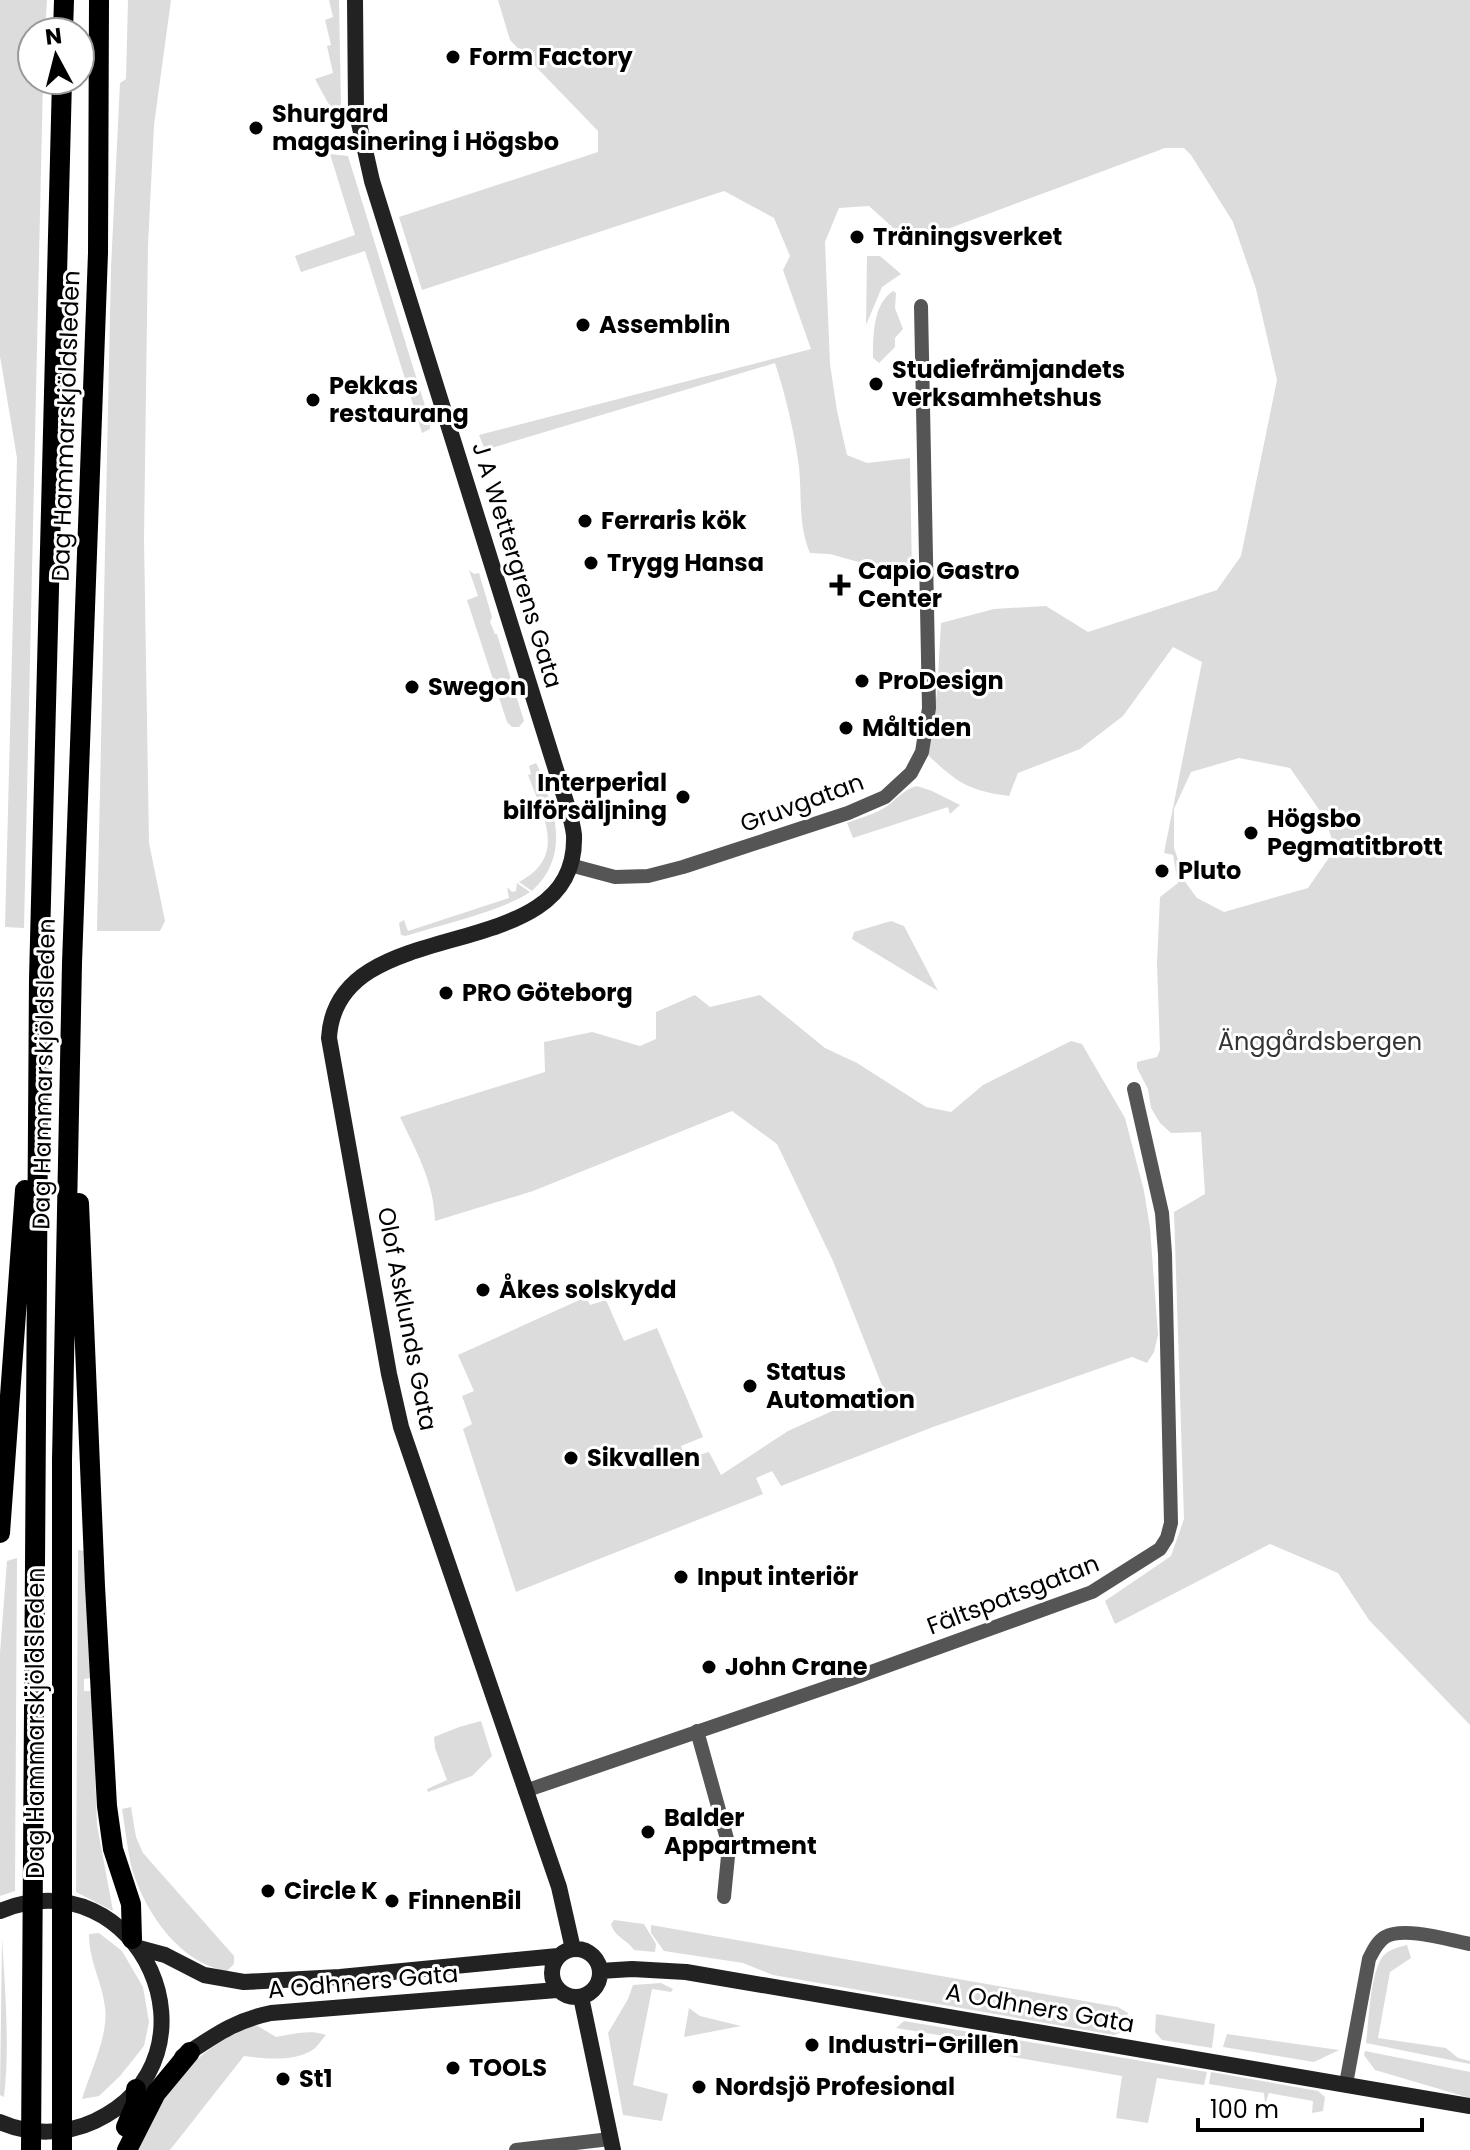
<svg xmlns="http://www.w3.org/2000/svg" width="1470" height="2150" font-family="Poppins,sans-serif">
  <rect width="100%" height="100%" fill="#fff"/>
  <path fill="#dcdcdc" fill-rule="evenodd" d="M0,0H47L45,32H32V80H43L24,928L5,927L17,458L0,356Z
    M128,0H171L154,125L148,245L144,538L149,843L165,921L160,931H97L111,268L120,83L126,79Z
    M329,0H339L341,106L335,109L328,103L315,79L333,73L327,46L331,45L325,20L333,17Z
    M498,0H1470V1725L1369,1620L1338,1573L1270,1544L1115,1624L1105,1601L1171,1556L1184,1519L1174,1212L1205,1194L1201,1132L1171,1133L1160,1123L1151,1108L1148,1089L1137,1068V1062L1157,1057L1160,1050L1157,964L1160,897L1178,883L1173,855L1164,853L1202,662L1173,647L1123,716L1080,749L1018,773L1009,796C969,791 956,782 927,754L937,693L941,623L994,609L1046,606L1088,632L1217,590L1241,556L1277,380L1256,289L1233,222L1191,155L1184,148H1165L910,243L869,206L839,208L825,242L830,364L837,411L847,455L867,463L910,458L912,577L830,554L810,553C798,525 802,496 799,467C794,431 786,397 775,363L485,450L479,435L811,349L783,270L790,256L774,218L724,191L422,290L399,217L598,152V131L510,40ZM1239,758L1290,768L1325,818L1335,849L1308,888L1224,912L1197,898L1186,883L1174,848V809L1191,772Z
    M330,154L348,156L430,422V429L422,433L365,251L301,272L295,256L355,235Z
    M867,256H880L901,274L882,287L866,325Z
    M893,291L896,293L895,308L903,329L895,338V347L879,363L873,358C873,336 873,304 893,291Z
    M469,570L474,574L479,573L492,617L490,622L495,634H497L524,721L519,727H512L507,722L467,600L478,596Z
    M536,763C542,773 545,787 549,798C560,833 561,864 532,891L519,882C568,856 543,816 528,775L531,774L529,766Z
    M917,786L932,791L960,805L950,814L948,807L853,838L847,823C859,818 873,815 884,808C896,801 903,789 917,786Z
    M517,883L530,892C502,911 440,925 405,936L401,935L399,923L404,920L408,931L509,898L507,887L512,892L516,891Z
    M891,921L904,926L938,991L852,939L854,932Z
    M695,995L710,1007L760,995L825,1048L857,1063L926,1107L951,1112L983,1085L1071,1041L1082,1044L1125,1118L1144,1191L1150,1228L1158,1335L1154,1352L1147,1363L1132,1357L933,1427L781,1486L772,1471L756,1478L763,1494L516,1592L463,1429L472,1424L462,1396L474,1391L458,1355L586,1297L590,1305L606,1300L624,1341L657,1328L703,1437L681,1446L685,1459L709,1452L721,1475L788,1431L883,1388L833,1261L777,1144L732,1111L533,1191L435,1221C434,1182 416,1151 400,1117L545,1072L544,1042L592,1032L640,1046L656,1039V1012Z
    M78,1550L87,1551L91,1678L84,1679V1691H92L97,1825L113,1911L76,1892Z
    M17,1558L15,1891L0,1896V1653L7,1561Z
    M481,1721L492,1756L472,1776L428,1792L427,1789L447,1780L435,1748L434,1737L459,1727Z
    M131,1807L136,1837L143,1853L234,1956V1964L227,1971C178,1963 143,1909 131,1865C127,1847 125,1827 122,1809Z
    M614,1920L644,1924L656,1944L655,1952L634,1950C627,1939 615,1938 611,1924Z
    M651,1925L1118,2007L1128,2013L1122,2032L1114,2035L773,1975L743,1963L664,1951L651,1933Z
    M99,1933L122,1951L143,1987L149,2022L144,2046L120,2076L99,2096L82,2099C90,2073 109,2034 105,2007C102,1981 89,1962 89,1934Z
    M2,1938C5,1991 10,2044 4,2097L0,2095Z
    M1407,1945L1411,1958L1390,1972L1378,2038L1446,2048L1458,2058L1470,2061V2064L1366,2043C1369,2022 1370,1970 1384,1955C1390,1949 1399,1947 1407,1945Z
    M661,1983L673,1989L671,1992L652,1989L633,2085L668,2094L662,2121L623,2115L608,2033L628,1999L633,1985Z
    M689,2008L700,2016L741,2026L684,2037Z
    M1156,2014L1215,2024L1212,2048L1162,2040L1155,2032Z
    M904,2021L1207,2072L1204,2085L1157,2078L1148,2123L1116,2118L1122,2076L991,2053L992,2044L896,2028Z
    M256,2025L276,2037C292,2034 311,2029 326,2035C322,2039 318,2046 314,2049C296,2062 265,2059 244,2056L170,2150H135C163,2093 194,2046 256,2025Z
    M1227,2034L1339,2050L1314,2062L1223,2047Z
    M1365,2051L1470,2072V2098L1375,2070L1364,2055Z
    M1211,2072L1318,2091L1325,2097L1323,2111L1312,2113L1313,2101L1269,2093L1265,2104L1264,2093L1209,2084Z"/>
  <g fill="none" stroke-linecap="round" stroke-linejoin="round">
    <path stroke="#555" stroke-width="14" d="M570,865L615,877L648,876L683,867L848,813L885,797L911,773L922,752L929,708L921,306
      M697,1731L729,1846L724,1897
      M525,1791L854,1678L1092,1592L1160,1549L1167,1538L1171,1523L1165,1254L1162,1213L1134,1089
      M1346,2084L1369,1959C1373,1951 1377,1942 1385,1937C1404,1926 1449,1940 1470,1944
      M516,2150L610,2139"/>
    <path stroke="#222" stroke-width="16" d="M355,0L356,110L372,181L567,805C570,815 573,826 574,835C579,972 336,907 329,1038L389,1374L401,1427L559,1887L573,1949
      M0,1911C140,1854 230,2057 95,2121C65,2135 30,2135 0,2122
      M139,1948L165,1955L204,1975L244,1982L340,1977L558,1956
      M552 1973a24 24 0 1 1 48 0a24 24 0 1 1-48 0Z
      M600,1971L632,1969L686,1972L1470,2106
      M581,1997L613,2150
      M182,2057C214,2036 233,2021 271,2013L557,1990"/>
    <path stroke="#000" stroke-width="20" d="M63,32L64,0
      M79,1203L95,1586L107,1806L113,1849L131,1904L132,1939
      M0,1533L25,1190
      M126,2127L136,2103V2089
      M31,2150L39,979L62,80
      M62,2150V1460L72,963L98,253L99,0
      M127,2150L156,2093L190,2052"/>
  </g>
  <g fill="#000" stroke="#fff" stroke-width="3">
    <circle cx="453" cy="57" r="8"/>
    <circle cx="256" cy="128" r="8"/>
    <circle cx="857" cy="237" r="8"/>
    <circle cx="583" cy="325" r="8"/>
    <circle cx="876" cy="384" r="8"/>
    <circle cx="313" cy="400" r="8"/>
    <circle cx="585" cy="521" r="8"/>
    <circle cx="591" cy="563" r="8"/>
    <path d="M836 573h8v8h8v8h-8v8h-8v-8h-8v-8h8z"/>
    <circle cx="862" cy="681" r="8"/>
    <circle cx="412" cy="687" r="8"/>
    <circle cx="846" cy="728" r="8"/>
    <circle cx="683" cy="797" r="8"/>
    <circle cx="1251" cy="833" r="8"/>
    <circle cx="1162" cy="871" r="8"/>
    <circle cx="446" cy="993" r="8"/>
    <circle cx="483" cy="1290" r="8"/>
    <circle cx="750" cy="1386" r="8"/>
    <circle cx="571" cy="1458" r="8"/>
    <circle cx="681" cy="1577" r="8"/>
    <circle cx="709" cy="1667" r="8"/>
    <circle cx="648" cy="1832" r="8"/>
    <circle cx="268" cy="1891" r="8"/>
    <circle cx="392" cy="1901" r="8"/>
    <circle cx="812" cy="2045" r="8"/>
    <circle cx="453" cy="2068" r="8"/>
    <circle cx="283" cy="2079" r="8"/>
    <circle cx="699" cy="2087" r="8"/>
  </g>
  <g text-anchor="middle" stroke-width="6" stroke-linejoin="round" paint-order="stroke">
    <g font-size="24" font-weight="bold" fill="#000" stroke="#fff" text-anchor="start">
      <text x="469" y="65">Form Factory</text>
      <text x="272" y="122">Shurgard<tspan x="272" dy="28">magasinering i Högsbo</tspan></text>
      <text x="873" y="245">Träningsverket</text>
      <text x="599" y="333">Assemblin</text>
      <text x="892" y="378">Studiefrämjandets<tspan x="892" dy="28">verksamhetshus</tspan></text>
      <text x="329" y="394">Pekkas<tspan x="329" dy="28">restaurang</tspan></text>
      <text x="601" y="529">Ferraris kök</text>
      <text x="607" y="571">Trygg Hansa</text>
      <text x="858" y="579">Capio Gastro<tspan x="858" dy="28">Center</tspan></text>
      <text x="878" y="689">ProDesign</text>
      <text x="428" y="695">Swegon</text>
      <text x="862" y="736">Måltiden</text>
      <text x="667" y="791" text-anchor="end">Interperial<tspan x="667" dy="28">bilförsäljning</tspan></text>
      <text x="1267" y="827">Högsbo<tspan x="1267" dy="28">Pegmatitbrott</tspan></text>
      <text x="1178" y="879">Pluto</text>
      <text x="462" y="1001">PRO Göteborg</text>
      <text x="499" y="1298">Åkes solskydd</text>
      <text x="766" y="1380">Status<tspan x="766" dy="28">Automation</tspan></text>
      <text x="587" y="1466">Sikvallen</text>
      <text x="697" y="1585">Input interiör</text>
      <text x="725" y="1675">John Crane</text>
      <text x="664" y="1826">Balder<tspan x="664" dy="28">Appartment</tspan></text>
      <text x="284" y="1899">Circle K</text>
      <text x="408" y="1909">FinnenBil</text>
      <text x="828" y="2053">Industri-Grillen</text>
      <text x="469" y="2076">TOOLS</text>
      <text x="299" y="2087">St1</text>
      <text x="715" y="2095">Nordsjö Profesional</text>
    </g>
    <g font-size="24" fill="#000" stroke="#fff">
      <text transform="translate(66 426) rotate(-88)" y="8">Dag Hammarskjöldsleden</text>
      <text transform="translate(517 565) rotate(73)" y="8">J A Wettergrens Gata</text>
      <text transform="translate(802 803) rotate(-20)" y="8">Gruvgatan</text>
      <text transform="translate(44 1074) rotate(-89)" y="8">Dag Hammarskjöldsleden</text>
      <text transform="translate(407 1319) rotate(79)" y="8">Olof Asklunds Gata</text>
      <text transform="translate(1013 1595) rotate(-21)" y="8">Fältspatsgatan</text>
      <text transform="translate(36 1723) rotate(-90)" y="8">Dag Hammarskjöldsleden</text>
      <text transform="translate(363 1982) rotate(-5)" y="8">A Odhners Gata</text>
      <text transform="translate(1040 2008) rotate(10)" y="8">A Odhners Gata</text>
    </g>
    <g font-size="24" fill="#333" stroke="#fff">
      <text x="1320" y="1050">Änggårdsbergen</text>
    </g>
  </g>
  <g transform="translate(56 56) rotate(353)"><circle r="38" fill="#ffffff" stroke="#999999" stroke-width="2"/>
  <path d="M0-6L14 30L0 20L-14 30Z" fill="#000000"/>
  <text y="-12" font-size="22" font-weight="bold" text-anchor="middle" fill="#000000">N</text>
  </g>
  <path d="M1198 2118v12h224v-12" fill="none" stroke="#000000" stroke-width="4"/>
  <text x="1210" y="2118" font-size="24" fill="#000000" stroke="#ffffff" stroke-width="6" paint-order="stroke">100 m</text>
</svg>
